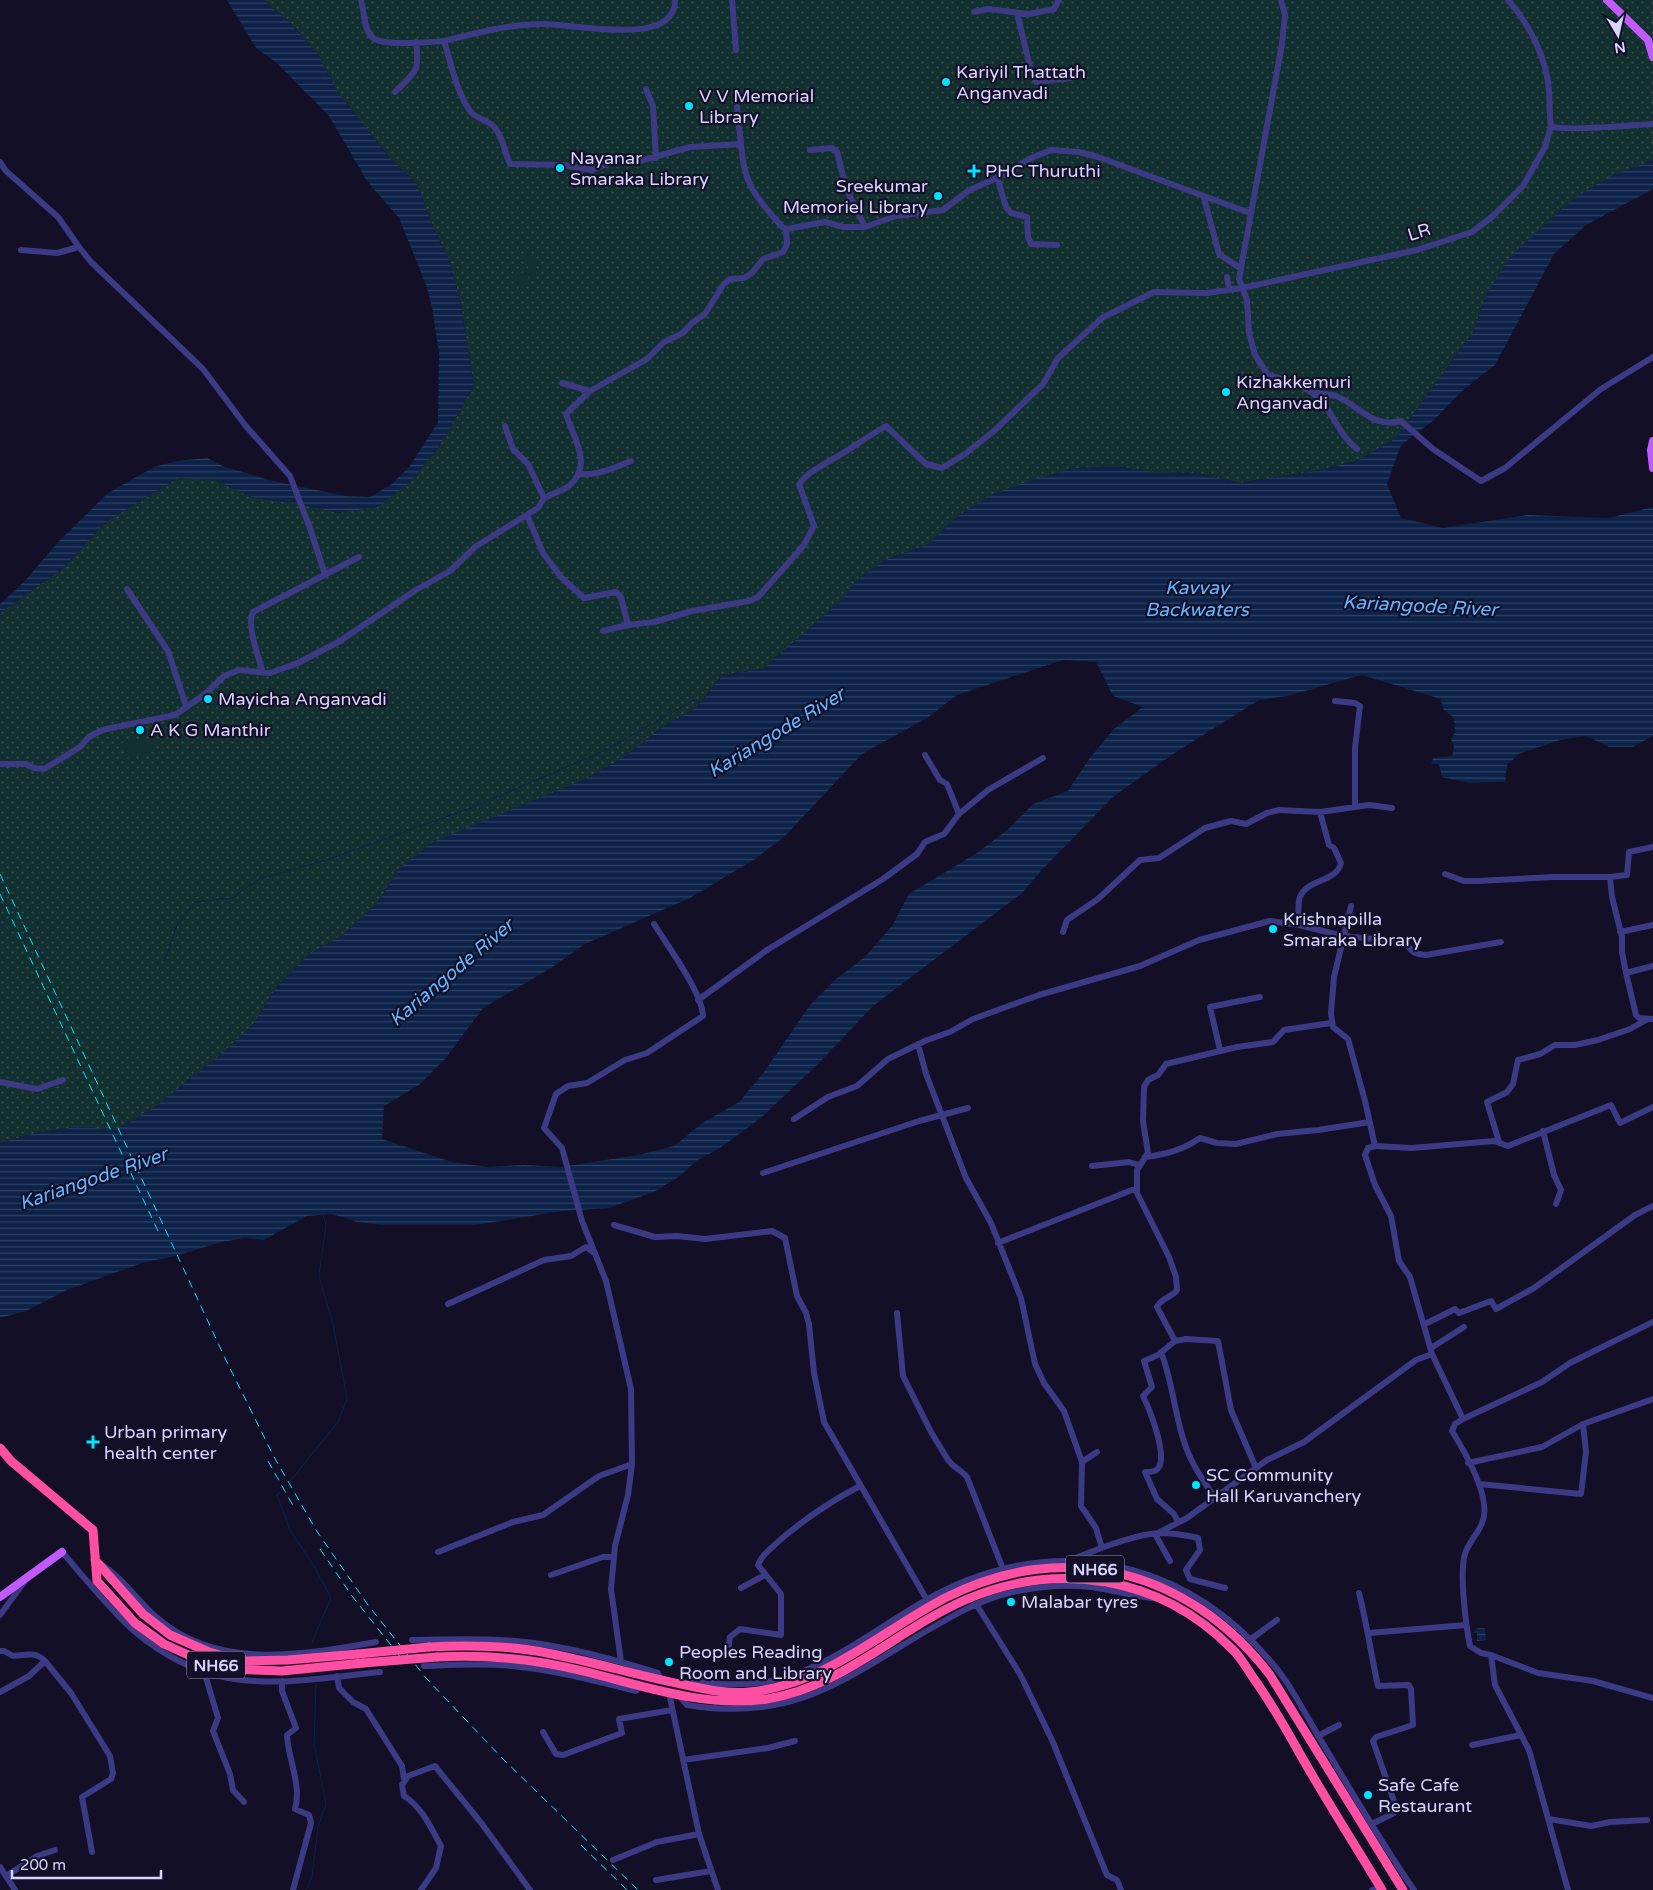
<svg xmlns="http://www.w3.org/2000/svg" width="1653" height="1890" font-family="'Varela Round',sans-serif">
  <defs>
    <pattern id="grass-dots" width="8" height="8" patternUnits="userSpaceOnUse" patternTransform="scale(1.25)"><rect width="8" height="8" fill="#12302f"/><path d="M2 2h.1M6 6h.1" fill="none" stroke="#344d4e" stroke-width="1.8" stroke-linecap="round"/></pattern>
    <pattern id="water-rules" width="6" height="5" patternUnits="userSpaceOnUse" patternTransform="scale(1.25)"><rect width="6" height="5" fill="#0c2248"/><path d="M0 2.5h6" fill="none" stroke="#2f4163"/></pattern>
  </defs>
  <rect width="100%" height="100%" fill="#130f26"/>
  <path fill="url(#grass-dots)" d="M263,0H1653V160L1487,293L1473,332L1396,438L1359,460L1320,470L1240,483L1197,473L1156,472L959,515L927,545L885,560L857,580L842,600L763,669L723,675L696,708L658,730L626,756L588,778L470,829L399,869L376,905L344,934L307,956L275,989L253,1025L220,1055L155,1107L117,1129L76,1127L36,1133L0,1143V613L62,569L107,521L178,478L215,480L254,498L296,503L338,513L411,481L438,448L474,386L460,299L449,260L431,222L417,184L388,156L337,91L318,54L289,22Z"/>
  <path fill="#12302f" d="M531,252L536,273L528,276L529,282L518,285L516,274L529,271L524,253Z
    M152,737L155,751L126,758L122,743Z"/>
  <path fill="url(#water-rules)" fill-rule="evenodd" d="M227,0H263L289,22L318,54L337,91L388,156L417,184L431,222L449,260L460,299L474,386L438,448L411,481L378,507L338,513L296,503L254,498L215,480L178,478L107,521L62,569L0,613V604L25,581L57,543L108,493L154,467L177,461L207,458L225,467L273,481L346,496L370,497L392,484L410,466L438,422L439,353L432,307L426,285L399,218L367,181L329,116L277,63L256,48Z
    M1653,160V189L1586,225L1554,254L1495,365L1462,391L1434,420L1401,445L1387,484L1401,518L1443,528L1527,515L1609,518L1653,507V736L1633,747H1609L1586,736L1560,740L1519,754L1507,765L1505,782L1469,783L1442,777L1439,764H1431L1433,758L1452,756L1454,747L1451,739L1455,733L1454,718L1443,709L1441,699L1362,675L1287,696L1259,700L1173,754L1113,797L1040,872L1022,893L873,1006L820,1062L761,1118L720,1148L696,1161L680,1176L654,1192L609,1208L562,1211L476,1225H382L357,1222L332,1214L307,1216L264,1240L245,1238L222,1242L171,1257L145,1262L67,1290L26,1311L0,1318V1143L36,1133L76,1127L117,1129L155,1107L220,1055L253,1025L275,989L307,956L344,934L376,905L399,869L431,843L588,778L626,756L658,730L696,708L723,675L763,669L842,600L857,580L885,560L927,545L959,515L993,494L1035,479L1074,468L1115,466L1156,472L1197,473L1240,483L1320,470L1359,460L1396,438L1473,332L1487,293L1510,257L1574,198L1611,176ZM1063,660L1096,662L1113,696L1143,707L1114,729L1089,759L1068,791L1033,804L1007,830L977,853L909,894L892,926L866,956L836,979L810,1005L764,1072L739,1102L704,1122L674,1146L638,1155L561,1167L524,1165L487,1167L452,1162L382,1139L384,1106L419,1085L445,1059L483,1008L551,968L585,944L690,898L755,859L785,836L862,754L927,718L957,695Z
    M1478,1628H1485L1486,1640L1477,1641V1633H1472Z"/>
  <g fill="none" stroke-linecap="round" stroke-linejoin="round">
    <path stroke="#0c2248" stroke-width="1" d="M165,960L177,925L195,902L232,898L259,879L326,860L471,808L604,751L694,700L702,702
      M291,1480L338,1422L347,1399L333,1324L319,1276L326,1224L323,1215
      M286,1486V1485
      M281,1491L277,1495L290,1530L314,1566L331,1598L312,1642
      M306,1890L312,1876L318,1827L326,1804L314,1744L316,1684"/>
    <path stroke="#3d3a85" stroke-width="6" d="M361,0C364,10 364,30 372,37C381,47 430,42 444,41C451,63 456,91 470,111C477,120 489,119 495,128C504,139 504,152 510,164L564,165L592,170L621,158L640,161L690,147L741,144C744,187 756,196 782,227L786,229L825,222L844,227H865L896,216L943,210L968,191L1005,174L1029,159L1051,150L1079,152L1098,157L1250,213
      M732,0L736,50
      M1281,0L1285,15L1282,44L1239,279L1247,300L1249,333L1255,355L1268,375C1283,379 1298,383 1311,392C1332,406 1337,434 1357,449
      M1508,0C1530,25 1547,59 1549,91C1550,103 1549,115 1551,126C1560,132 1637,125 1653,124
      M974,12L988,9L1029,14L1054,9L1059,0
      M1017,13L1031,71L1036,82L1071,78
      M444,41C476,33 510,24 542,24C570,23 676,49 675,0
      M646,89L653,106L656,158
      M395,92C416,71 420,72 416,42
      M737,107L741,144
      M810,150L832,148L837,152L846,188L865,227
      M0,162L6,171L58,217L79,247
      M997,177L1006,207L1011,213L1027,217L1028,237L1031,244L1057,245
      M1204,198L1219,254L1240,268
      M21,250L57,253L79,247L91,262L203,369L245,425L290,476L310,528L325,575
      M1227,277L1229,290
      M562,383L590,391
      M1313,392C1320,394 1329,394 1336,396C1359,405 1372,429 1401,421L1433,449L1481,481L1505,468L1601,389L1653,357
      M505,426L513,449L528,464L544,498
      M578,474C597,476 614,468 631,461
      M527,515L543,553L561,577L584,598L616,592L621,597L628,625L654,622L692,611L749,601L758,597L804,545L814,526L799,484C809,471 820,467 833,459C851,449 868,436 886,426L926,464L942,468L965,454L994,431L1043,384L1058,358L1102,318L1154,292L1207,293L1242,288L1417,250L1472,232L1493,216L1523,186L1545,147L1551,126
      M127,589L168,651L186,706
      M603,631L628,625
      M263,673C259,658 246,625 253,612L359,557
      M1335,701L1355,703L1360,706L1355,748V806
      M0,764H26L34,768L44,769L80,747L89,737L102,730L175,715L205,694L224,676L239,670L270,673L298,663L340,641L416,590L450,571L475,547L538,508C540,506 541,501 544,499C550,493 562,492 569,486C594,465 573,437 566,414L590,391L647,359L664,342L683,333L692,323L705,314L723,285L730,279L744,278L752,273L763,259L783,252L787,244L786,229
      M1320,812L1369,805L1392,808
      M959,814L988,790L1043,758
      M1445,874L1464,881H1478L1554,877H1610L1612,897L1622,937V952L1626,973L1636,1015L1639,1018L1653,1019
      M1610,877L1627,875L1629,852L1653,847
      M1351,906L1334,977L1331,1013L1333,1027L1348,1039L1365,1101L1375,1146L1368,1148L1365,1155L1375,1185L1391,1216L1399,1261L1410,1277L1432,1354L1463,1419L1455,1424L1452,1431C1465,1452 1493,1499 1482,1523C1478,1534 1468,1543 1465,1554C1459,1572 1466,1626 1470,1646L1481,1653L1491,1655L1495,1685L1529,1750L1568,1890
      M1063,932L1067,920L1098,899L1140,860L1159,858L1205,828L1231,821L1246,824L1267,813L1279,810L1320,812L1329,845L1334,848L1341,863C1337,882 1307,879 1300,897C1297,905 1299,917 1299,925
      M1620,932L1653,925
      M1626,973L1653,966
      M698,1000L767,950L883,879L917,854L925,842L944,834L959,814L947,784L940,780L925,755
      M918,1044L926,1074L966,1178L991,1223L1021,1298L1035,1364L1044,1383L1064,1411L1082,1462L1081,1506L1096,1528L1102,1548
      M1220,1050L1210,1007L1260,997
      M0,1082L37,1089L63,1080
      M794,1119L828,1097L857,1086L888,1059L927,1040L950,1032L973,1019L1039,995L1140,966L1199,940L1270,921L1299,925L1343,936L1406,942C1410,952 1415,954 1426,955L1501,942
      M1543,1131L1554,1175L1561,1190L1556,1204
      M1499,1142L1487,1102L1507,1092L1513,1084L1518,1060L1540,1054L1555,1045H1575L1598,1040L1630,1029L1646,1020
      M1375,1146L1412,1148L1494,1141L1508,1146L1611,1105L1620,1123L1653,1107
      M1145,1157C1165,1155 1183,1150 1200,1138L1217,1143L1236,1144L1277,1134L1318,1130L1370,1122
      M1092,1166L1129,1162L1139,1165
      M763,1173L919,1121L968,1108
      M614,1225L655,1237L677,1236L705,1239L772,1231L785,1238L797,1296L806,1313L809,1324L814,1373L824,1422L927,1600
      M998,1243L1137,1188
      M448,1304L544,1260L571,1256L586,1247L593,1252
      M897,1313L903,1376L931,1432L948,1460C954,1468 961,1470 967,1477L1003,1569
      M1425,1324L1455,1309L1459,1313L1491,1301L1496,1309L1534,1288L1635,1215L1653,1206
      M1175,1341L1186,1339L1218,1341L1231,1410L1256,1468
      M1431,1348L1464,1327
      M1161,1352C1174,1385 1175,1424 1190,1457C1196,1471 1206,1484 1214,1497
      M1463,1419L1542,1382L1570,1363L1653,1322
      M1082,1462L1097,1452
      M1468,1463L1542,1447L1583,1424L1653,1399
      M1479,1484L1581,1494L1586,1452L1583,1424
      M1178,1522L1174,1514L1157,1499L1145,1472C1151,1472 1156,1472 1159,1467C1167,1454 1150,1410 1143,1396L1152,1387L1144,1361L1158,1355L1175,1341L1157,1307C1160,1299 1172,1297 1177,1290L1176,1277L1169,1257L1137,1193V1170L1148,1153L1143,1121L1144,1087L1148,1080L1158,1075L1166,1064L1237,1047L1273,1042L1284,1030L1331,1023
      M1158,1533L1187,1518L1267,1460L1304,1442L1416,1360L1432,1354
      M1155,1534L1170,1561
      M62,1552C85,1578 108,1608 134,1631C160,1653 194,1672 228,1678C276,1687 332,1677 380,1672
      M438,1552L513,1522L543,1515L599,1476L632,1464
      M1073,1559C1095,1550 1136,1534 1159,1533C1172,1533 1185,1535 1198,1538L1200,1550L1186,1570L1190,1579L1225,1588
      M101,1564C123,1578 137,1600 156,1617C218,1671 302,1655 376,1642
      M551,1575L603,1557H614
      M741,1588L765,1575
      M1359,1593C1367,1624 1371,1655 1378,1686L1409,1685L1411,1689L1413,1725L1376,1737L1373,1741L1396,1807L1394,1813L1372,1824
      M976,1604L1020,1674L1052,1740L1107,1875L1117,1880L1121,1890
      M0,1615L25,1581
      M1369,1633L1466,1625
      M1251,1639L1277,1620
      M412,1640C447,1639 481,1638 516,1641C563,1645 612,1659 658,1673L661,1681
      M0,1651H4L13,1656C25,1655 36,1651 45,1661L29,1676L0,1692
      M1491,1655L1538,1673L1593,1681L1653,1698
      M727,1656L730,1637L740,1629L781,1635V1594L758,1565C763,1553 771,1549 780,1540C807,1517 829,1502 860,1486
      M45,1661L71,1693L110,1756L113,1773L111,1779L82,1797L92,1852
      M621,1662L611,1589L615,1546L628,1495L632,1464L631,1389L606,1281L582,1221L562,1148L544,1128L556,1094L568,1086L587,1083L625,1060L647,1053L703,1016C702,992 667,945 654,924
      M424,1666C453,1665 483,1663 512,1666C554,1670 595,1681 636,1691L640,1686
      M204,1671L218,1718L213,1731L230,1774L233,1790L244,1802
      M337,1676L339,1688L353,1702L366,1709L402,1766L404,1779
      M282,1681V1691L296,1728L287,1735C288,1759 302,1785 295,1809L309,1815L311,1823L293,1890
      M681,1684C696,1679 707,1683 722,1684C743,1685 766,1684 786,1677C851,1657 902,1606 965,1581C1080,1536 1193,1569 1272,1663C1291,1685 1304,1712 1319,1737C1350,1789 1380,1841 1414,1890
      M669,1693L699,1834L718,1890
      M678,1695L687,1705C790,1722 839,1683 923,1633C949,1618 975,1602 1005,1594C1033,1587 1062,1584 1091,1587C1111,1590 1131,1595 1151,1598
      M543,1732L556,1754L563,1755L622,1733L619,1719L672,1710
      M1318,1736L1339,1725
      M1472,1745L1521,1735
      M683,1760L768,1748L795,1741
      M1549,1819L1591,1826L1610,1822L1647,1820
      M613,1860L657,1842L699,1834
      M0,1867L15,1890
      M6,1876L37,1856L55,1850
      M656,1880L711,1871
      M421,1890L436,1868L441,1846C431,1828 422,1807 404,1796L402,1785L408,1776L435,1766L482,1824L530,1890
      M1372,1890L1381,1887"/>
    <path stroke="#c25bff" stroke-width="8" d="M1607,0L1648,40L1653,57
      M1653,441L1651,450L1653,468
      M0,1597L62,1552"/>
    <path stroke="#ff4fa3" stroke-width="9" d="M0,1448L11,1461L93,1530L97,1581L135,1623L164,1644L195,1658L229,1669L282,1671L363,1663
      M95,1560L143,1614L170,1635L209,1652L242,1661L288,1660L358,1654
      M429,1647C469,1645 508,1645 547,1653C595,1662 642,1677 690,1686C709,1690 729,1694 749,1692C825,1685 880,1632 945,1598C1065,1537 1189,1570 1270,1675L1403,1890
      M437,1657C487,1654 534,1659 583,1671C644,1686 704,1708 767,1699C842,1687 897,1630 965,1600C1058,1560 1160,1576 1232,1649C1240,1656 1246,1667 1252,1676C1270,1701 1285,1727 1300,1754C1326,1800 1355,1845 1382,1890"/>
    <path stroke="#00e5ff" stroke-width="1" stroke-dasharray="8 6" stroke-linecap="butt" d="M0,874L225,1358L273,1455L316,1530L368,1605L426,1678L503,1759L638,1890
      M0,894L158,1231
      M268,1461L295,1509
      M320,1549L352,1596L402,1659
      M581,1845L627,1890"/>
    <path stroke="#ff4fa3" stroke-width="9" d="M358,1654L429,1647
      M363,1663L437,1657"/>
  </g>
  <g fill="#00e5ff" stroke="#130f26" stroke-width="2">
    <circle cx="946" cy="82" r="5"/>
    <circle cx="689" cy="106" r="5"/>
    <circle cx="560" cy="168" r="5"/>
    <path d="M971.5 163.5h5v5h5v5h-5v5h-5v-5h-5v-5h5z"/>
    <circle cx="938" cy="196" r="5"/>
    <circle cx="1226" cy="392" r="5"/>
    <circle cx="208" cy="699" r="5"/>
    <circle cx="140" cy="730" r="5"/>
    <circle cx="1273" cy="929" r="5"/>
    <path d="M90.5 1434.5h5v5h5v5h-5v5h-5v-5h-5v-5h5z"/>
    <circle cx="1196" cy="1485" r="5"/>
    <circle cx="1011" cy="1602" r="5"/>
    <circle cx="669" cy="1662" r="5"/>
    <circle cx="1368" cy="1795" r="5"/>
  </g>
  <g text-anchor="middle" stroke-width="4.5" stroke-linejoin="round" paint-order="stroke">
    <g fill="#130f26" stroke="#9e99be" stroke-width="1">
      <rect x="1066" y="1555.5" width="58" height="27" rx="4"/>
      <rect x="187" y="1651.5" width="58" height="27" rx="4"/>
    </g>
    <g font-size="16" font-weight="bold" fill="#d9d4ff">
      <text x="1095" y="1575">NH66</text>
      <text x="216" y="1671">NH66</text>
    </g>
    <g font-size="18" fill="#d9d4ff" stroke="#130f26" text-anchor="start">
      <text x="956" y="78">Kariyil Thattath<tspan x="956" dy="21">Anganvadi</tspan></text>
      <text x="699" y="102">V V Memorial<tspan x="699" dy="21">Library</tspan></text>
      <text x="570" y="164">Nayanar<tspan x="570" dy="21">Smaraka Library</tspan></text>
      <text x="985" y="177">PHC Thuruthi</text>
      <text x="928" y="192" text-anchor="end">Sreekumar<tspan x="928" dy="21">Memoriel Library</tspan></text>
      <text x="1236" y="388">Kizhakkemuri<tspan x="1236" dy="21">Anganvadi</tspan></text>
      <text x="218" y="705">Mayicha Anganvadi</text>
      <text x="150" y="736">A K G Manthir</text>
      <text x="1283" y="925">Krishnapilla<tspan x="1283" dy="21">Smaraka Library</tspan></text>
      <text x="104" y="1438">Urban primary<tspan x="104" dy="21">health center</tspan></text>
      <text x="1206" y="1481">SC Community<tspan x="1206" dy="21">Hall Karuvanchery</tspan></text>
      <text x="1021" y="1608">Malabar tyres</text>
      <text x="679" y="1658">Peoples Reading<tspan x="679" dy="21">Room and Library</tspan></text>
      <text x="1378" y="1791">Safe Cafe<tspan x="1378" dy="21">Restaurant</tspan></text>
    </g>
    <g font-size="18" fill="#d9d4ff" stroke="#130f26">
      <text transform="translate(1419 232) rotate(-17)" y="6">LR</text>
    </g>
    <g font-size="19" font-style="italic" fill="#62b6ff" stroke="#130f26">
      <text x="1197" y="594">Kavvay<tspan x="1197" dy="22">Backwaters</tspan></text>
      <text transform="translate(1420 605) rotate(3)" y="7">Kariangode River</text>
      <text transform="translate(776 732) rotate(-31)" y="7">Kariangode River</text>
      <text transform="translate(451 972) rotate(-40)" y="7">Kariangode River</text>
      <text transform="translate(93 1178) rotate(-19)" y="7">Kariangode River</text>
    </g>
  </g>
  <g transform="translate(1618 35) rotate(171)" stroke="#130f26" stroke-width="4" paint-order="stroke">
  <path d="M0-4L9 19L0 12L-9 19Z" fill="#d9d4ff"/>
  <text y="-8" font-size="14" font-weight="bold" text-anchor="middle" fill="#d9d4ff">N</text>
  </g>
  <path d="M12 1870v8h149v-8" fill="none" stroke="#d9d4ff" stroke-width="2.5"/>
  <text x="20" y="1870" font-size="15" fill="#d9d4ff" stroke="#130f26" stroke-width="4" paint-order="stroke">200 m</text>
</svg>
